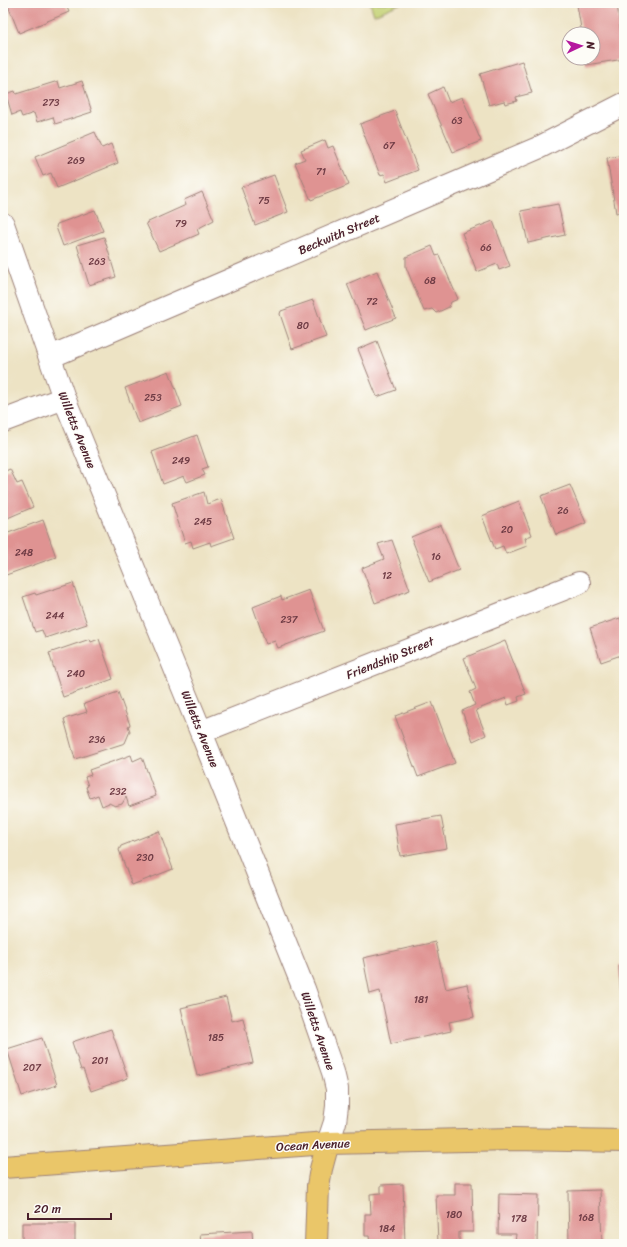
<svg xmlns="http://www.w3.org/2000/svg" width="627" height="1247" font-family="Sriracha,sans-serif">
  <rect width="100%" height="100%" fill="#fdfcf7"/>
  <filter id="ink" filterUnits="userSpaceOnUse"><feTurbulence type="fractalNoise" baseFrequency=".025" numOctaves="2"/><feDisplacementMap in="SourceGraphic" scale="8" xChannelSelector="R" yChannelSelector="G"/><feConvolveMatrix kernelMatrix="1 2 1 2 8 2 1 2 1" color-interpolation-filters="sRGB"/></filter>
  <filter id="wash" filterUnits="userSpaceOnUse"><feTurbulence type="fractalNoise" baseFrequency=".012" numOctaves="4" result="noise"/><feDisplacementMap in="SourceGraphic" scale="16" xChannelSelector="R" yChannelSelector="G"/><feGaussianBlur stdDeviation="0.9" result="paint"/><feColorMatrix in="noise" values="0 0 0 0 0 0 0 0 0 0 0 0 0 0 0 0 0 1.4 0 .05"/><feComposite in="paint" operator="in"/></filter>
  <g filter="url(#wash)">
    <rect width="100%" height="100%" fill="#ede3c4"/>
    <path fill="#c2d071" stroke="#86784e" d="M370,3H402L374,15Z"/>
    <g id="blocks">
      <path fill="#df9392" d="M7,3H65L69,12L19,33Z
        M592,3H610V5L617,4L624,59L586,65L585,58H593V34H582L577,5Z
        M522,61L532,93L516,97L517,101L505,104L504,101L489,105L480,74Z
        M58,81L60,88L82,81L92,112L55,124L53,117L37,122L34,113L22,117L20,112L12,115L6,94L15,91L16,94Z
        M443,87L449,102L462,97L481,141L453,152L428,94Z
        M395,111L418,170L387,182L384,174L380,175L360,124Z
        M95,132L102,148L111,144L118,163L57,188L51,173L43,176L35,157Z
        M325,140L328,148L333,146L349,185L311,200L295,163L305,159L301,150Z
        M624,155V212L616,213L607,158Z
        M274,175L288,212L255,225L241,187Z
        M202,192L214,220L197,229L199,234L159,251L146,223L186,205L184,200Z
        M558,204L565,235L528,243L521,211Z
        M95,210L103,231L63,246L56,227L57,224Z
        M493,221L510,266L499,270L497,264L477,272L462,233Z
        M104,237L116,277L89,285L77,245Z
        M432,246L436,256L439,255L458,299L451,302L449,307L436,313L432,309L424,311L406,267V257Z
        M377,271L396,318L366,330L347,284Z
        M313,300L326,337L292,349L280,314L281,311Z
        M377,341L396,390L377,397L358,349Z
        M169,371L182,406L138,423L125,388Z
        M197,435L208,467L202,469L205,475L187,482L184,476L163,484L152,452Z
        M10,469L17,484L22,482L33,507L3,520V472Z
        M570,485L586,523L556,535L541,496Z
        M204,492L207,504L221,499L234,538L211,546L210,542L193,548L191,541L185,543L172,503Z
        M519,501L532,535L525,538L527,546L506,554L503,546L495,549L482,516Z
        M43,520L56,557L6,575L3,567V535Z
        M441,525L459,570L429,582L411,537Z
        M392,540L410,590L375,603L362,568L384,559L378,544Z
        M73,583L87,624L45,638L42,630L35,632L23,597L35,593L36,595Z
        M309,590L324,631L278,648L275,641L266,644L253,607L281,596L282,600Z
        M620,618L624,631V654L601,662L590,628Z
        M90,639L91,642L99,639L113,679L63,697L49,653Z
        M505,641L526,694L518,697L519,701L508,705L506,698L476,710L486,735L473,741L462,711L475,705L470,692L476,689L464,658Z
        M118,692L130,725L128,726L130,731L125,743L75,759L64,719L87,712L84,704Z
        M432,702L455,763L418,777L395,716Z
        M131,755L133,761L142,757L156,796L129,806L126,797L122,804L115,806L109,803L102,806L98,795L90,798L86,787L88,786L85,777L91,775L89,770Z
        M441,816L447,848L400,856L395,824Z
        M159,831L173,869L132,885L119,850L121,846Z
        M435,942L446,989L467,984L474,1017L449,1022L451,1031L391,1044L380,991L370,994L363,958Z
        M619,965H624V1016H622Z
        M226,997L232,1021L243,1018L253,1063L197,1076L181,1008Z
        M111,1029L128,1078L91,1091L83,1069L81,1070L72,1042Z
        M42,1038L57,1085L22,1096L7,1049Z
        M455,1183H472L473,1232H459V1243H438L436,1195H455Z
        M403,1184L405,1244H370L369,1236H365V1214H371L370,1194L381,1193V1185Z
        M600,1190L602,1243L569,1244L568,1191Z
        M499,1194L538,1195L537,1244H515L516,1234H498Z
        M22,1223H75V1244H22Z
        M252,1231L253,1244H201L200,1234Z
        M144,1242L146,1244H128V1243Z"/>
    </g>
  </g>
  <g filter="url(#ink)">
    <use href="#blocks" fill-opacity="0" stroke="#9c8178" stroke-width="1"/>
    <g fill="none" stroke-linecap="round" stroke-linejoin="round">
      <g stroke="#9c8178" stroke-width="24">
        <path id="minor" d="M3,224L64,398L201,732L304,989L333,1072L337,1089V1106L335,1122L328,1143
          M50,357L538,148L624,104
          M3,421L64,398
          M201,732L579,583"/>
      </g>
      <g stroke="#9c8178" stroke-width="24">
        <path id="major" d="M3,1167L328,1143L513,1139L624,1141
          M316,1244L318,1186L321,1169L328,1143"/>
      </g>
      <use href="#minor" stroke="#fff" stroke-width="22"/>
      <use href="#major" stroke="#eac669" stroke-width="22"/>
    </g>
  </g>
  <g text-anchor="middle" stroke-width="3" stroke-linejoin="round" paint-order="stroke">
    <g font-size="10" fill="#6f3c45">
      <text x="51" y="106">273</text>
      <text x="457" y="124">63</text>
      <text x="389" y="149">67</text>
      <text x="76" y="164">269</text>
      <text x="321" y="175">71</text>
      <text x="264" y="204">75</text>
      <text x="181" y="227">79</text>
      <text x="486" y="251">66</text>
      <text x="97" y="265">263</text>
      <text x="430" y="284">68</text>
      <text x="372" y="305">72</text>
      <text x="303" y="329">80</text>
      <text x="153" y="401">253</text>
      <text x="181" y="464">249</text>
      <text x="563" y="514">26</text>
      <text x="203" y="525">245</text>
      <text x="507" y="533">20</text>
      <text x="24" y="556">248</text>
      <text x="436" y="560">16</text>
      <text x="387" y="579">12</text>
      <text x="55" y="619">244</text>
      <text x="289" y="623">237</text>
      <text x="76" y="677">240</text>
      <text x="97" y="743">236</text>
      <text x="118" y="795">232</text>
      <text x="145" y="861">230</text>
      <text x="421" y="1003">181</text>
      <text x="216" y="1041">185</text>
      <text x="100" y="1064">201</text>
      <text x="32" y="1071">207</text>
      <text x="454" y="1218">180</text>
      <text x="586" y="1221">168</text>
      <text x="519" y="1222">178</text>
      <text x="387" y="1232">184</text>
    </g>
    <g font-size="12" fill="#4a1f2b" stroke="#fdfcf7">
      <text transform="translate(339 234) rotate(-23)" y="4">Beckwith Street</text>
      <text transform="translate(77 430) rotate(68)" y="4">Willetts Avenue</text>
      <text transform="translate(390 658) rotate(-22)" y="4">Friendship Street</text>
      <text transform="translate(200 729) rotate(68)" y="4">Willetts Avenue</text>
      <text transform="translate(318 1031) rotate(71)" y="4">Willetts Avenue</text>
      <text transform="translate(313 1145) rotate(-3)" y="4">Ocean Avenue</text>
    </g>
  </g>
  <rect width="627" height="1247" fill="none" stroke="#fdfcf7" stroke-width="16"/>
  <g transform="translate(581 46) rotate(86)"><circle r="19" fill="#fdfcf7" stroke="#b5a4a5"/>
  <path d="M0-3L7 15L0 10L-7 15Z" fill="#b5179e"/>
  <text y="-6" font-size="11" font-weight="bold" text-anchor="middle" fill="#4a1f2b">N</text>
  </g>
  <path d="M28 1213v6h83v-6" fill="none" stroke="#4a1f2b" stroke-width="2"/>
  <text x="34" y="1213" font-size="12" fill="#4a1f2b" stroke="#fdfcf7" stroke-width="3" paint-order="stroke">20 m</text>
</svg>
